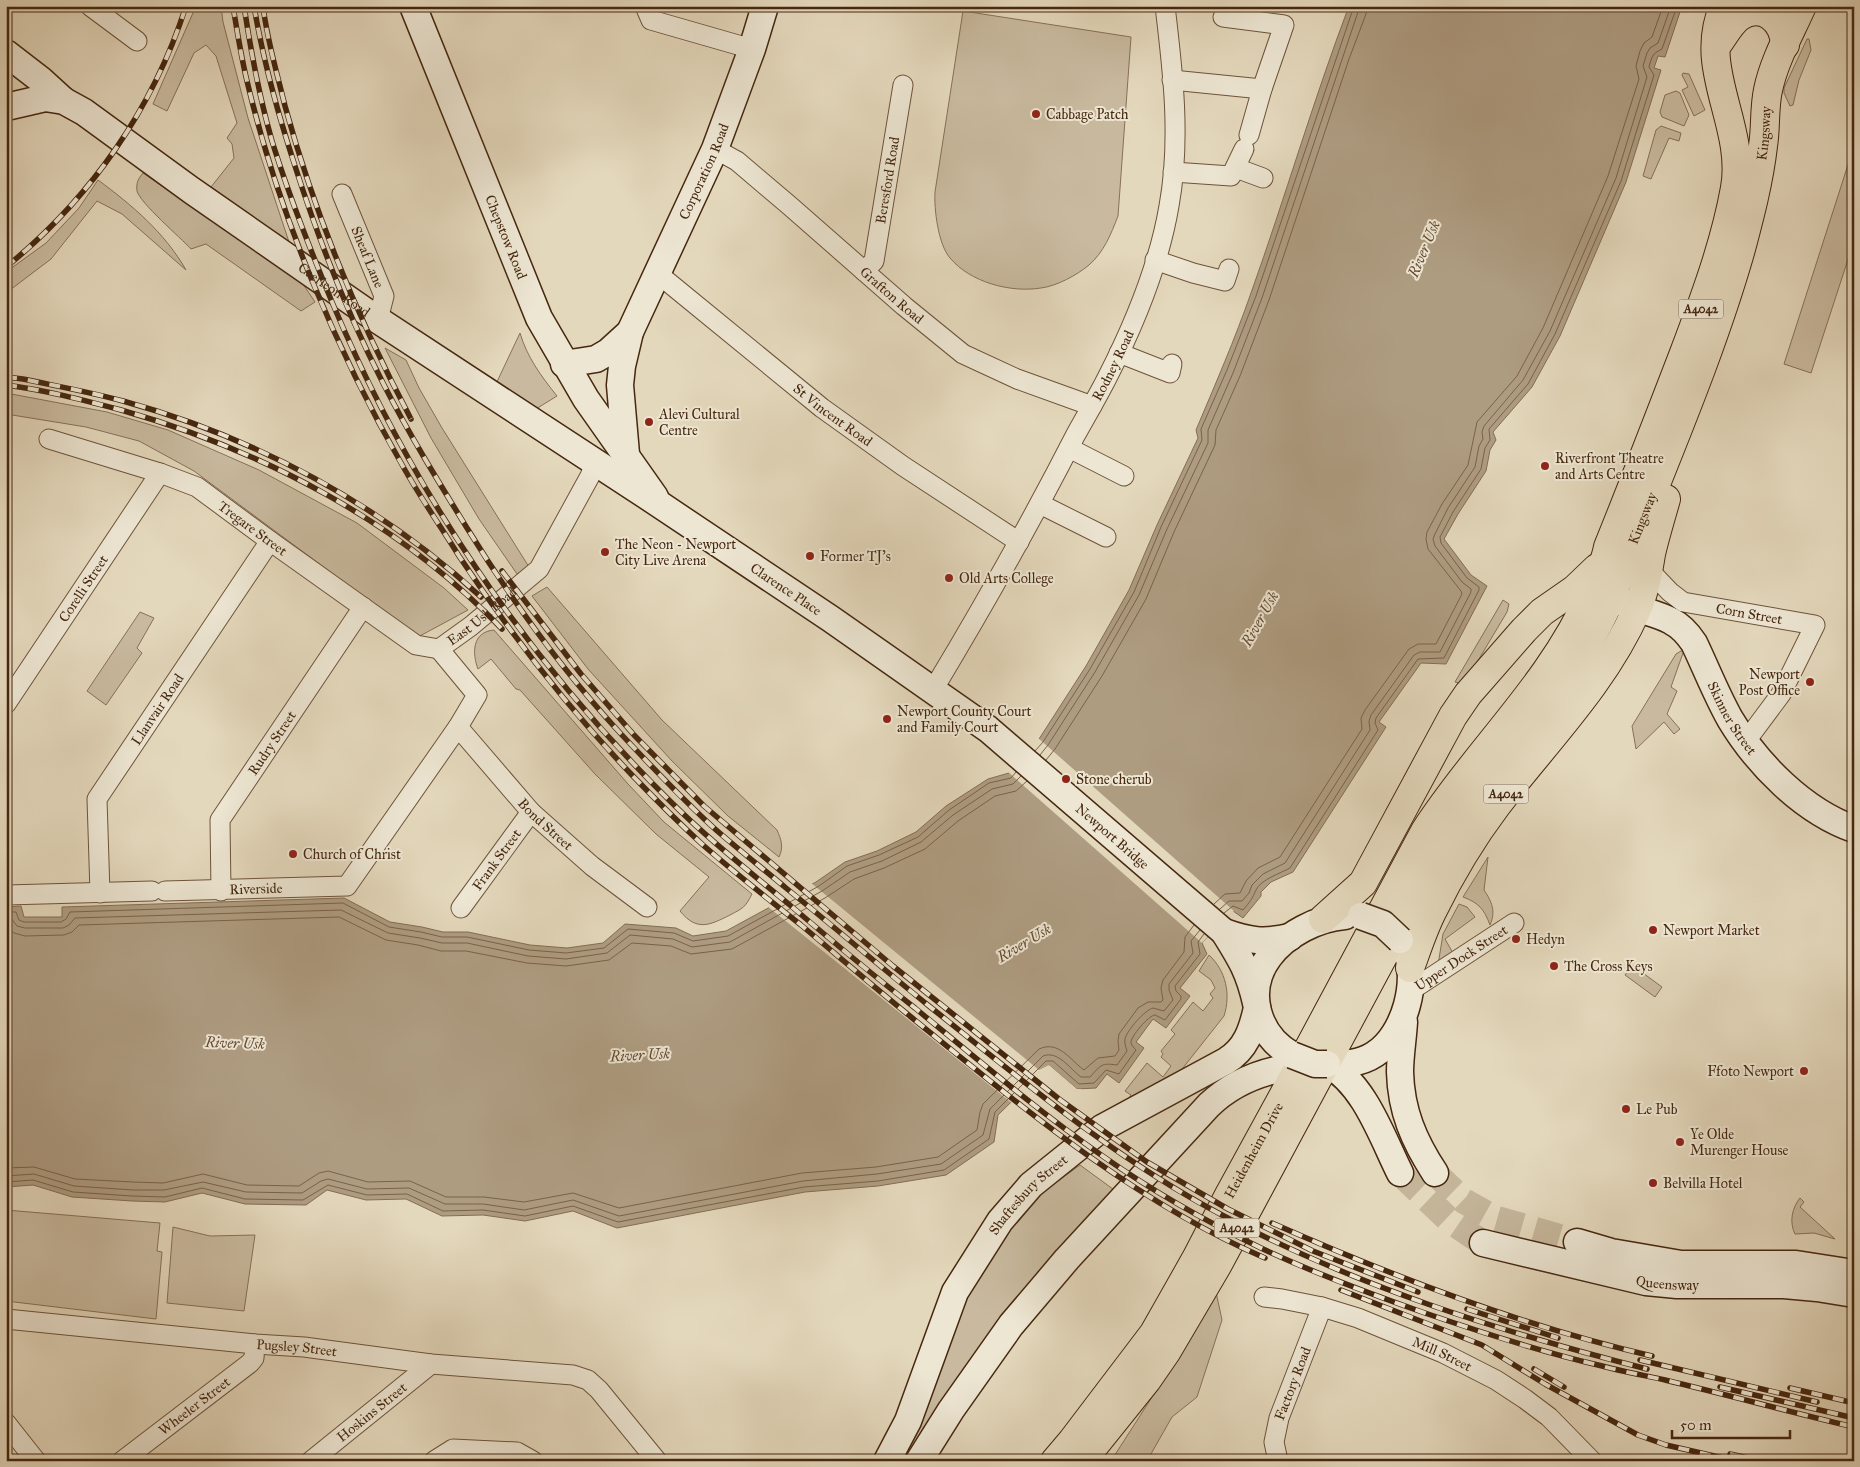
<svg xmlns="http://www.w3.org/2000/svg" width="1860" height="1467" font-family="'IM FELL Great Primer',serif">
  <rect width="100%" height="100%" fill="#e4d8bc"/>
  <filter id="stains"><feTurbulence type="fractalNoise" baseFrequency=".004" numOctaves="4"/><feColorMatrix values="0 0 0 0 .2 0 0 0 0 .09 0 0 0 0 .02 0 0 0 .5 -.17"/></filter>
  <radialGradient id="worn" r=".72"><stop offset=".6" stop-color="#630" stop-opacity="0"/><stop offset="1" stop-color="#630" stop-opacity=".3"/></radialGradient>
  <path fill="#c9ba9f" stroke="#887057" d="M196,6H221L223,22L248,118L289,242L211,187L234,158L232,144L227,138L237,123L216,56L206,45L194,53L167,111L153,104Z
    M963,11L1131,37L1118,216C1111,234 1104,252 1089,265C1077,275 1057,286 1041,288C1010,293 970,282 950,258C938,244 934,209 935,192Z
    M1807,39H1809L1811,50L1799,80L1793,105L1790,106L1784,93V88Z
    M1683,73L1689,74L1705,110L1694,116L1682,90L1688,87L1682,75Z
    M1676,91L1680,93L1689,115L1684,126L1662,117L1660,112L1665,95Z
    M1661,126L1681,133L1679,141L1669,138L1651,179L1643,176L1656,130Z
    M1854,146V241L1811,373L1784,364Z
    M143,173L303,284L315,302L301,311L206,244L191,249C181,238 140,203 137,191C136,183 138,179 143,173Z
    M98,180C132,205 165,233 186,270L122,214L97,201L51,259L6,293V272L46,243L79,208Z
    M520,333C527,357 541,376 557,396L531,412L495,386Z
    M385,348L406,360L419,388L442,428L529,567L517,574L479,519L431,438Z
    M6,393L107,412L168,430L259,470L357,523L444,588L468,610L418,637L194,471L139,441L86,427L6,414Z
    M547,587L662,720L777,830C781,839 784,847 779,857L728,816L672,761L588,669L532,596Z
    M1503,600L1509,604L1507,612L1464,684L1455,682Z
    M140,612L154,618L137,648L142,653L106,705L87,691Z
    M494,630L628,784L664,822L752,894C745,908 743,908 730,915C710,925 697,932 680,911L709,877L656,834L595,774L520,690L516,689L491,659L478,669C472,653 472,632 494,630Z
    M1681,651L1686,652L1683,653L1671,687L1677,691L1667,714L1680,729L1674,734L1664,722L1636,749L1632,726L1676,654Z
    M1488,857L1484,890C1492,902 1496,911 1490,925C1484,909 1479,903 1463,897Z
    M1459,904L1467,907L1475,917L1445,939L1453,953L1438,965L1443,934Z
    M1209,955C1226,971 1231,994 1224,1016L1175,1078L1120,1110L1131,1095L1125,1091L1147,1063L1163,1077L1171,1066L1161,1057L1163,1054L1161,1051L1175,1034L1171,1030L1193,1002L1203,1011L1213,998L1210,994L1215,988L1211,980L1199,971Z
    M1632,965L1662,987L1655,997L1625,975Z
    M1080,1165L1117,1192L907,1461H898L962,1309L981,1269L999,1239L1036,1197Z
    M1800,1198L1804,1202L1800,1207L1835,1239L1814,1233L1795,1234C1789,1222 1792,1208 1800,1198Z
    M6,1210L160,1223L157,1251L162,1252L156,1319L6,1301Z
    M173,1227L210,1236L255,1235L244,1311L167,1303Z
    M1216,1292L1222,1320L1197,1397L1172,1417L1147,1461H1111L1186,1344Z"/>
  <path fill="#ae9c81" stroke="#846d53" d="M1349,6H1682L1665,57L1658,56L1654,68L1661,70L1626,182L1560,336L1532,387L1493,432L1496,440L1490,450L1486,471L1458,514L1444,539L1471,575L1487,586L1446,664L1421,663L1379,722L1386,727L1293,872L1271,882L1261,892V896L1243,918L1233,911L1202,943L1207,954L1180,988L1190,996L1166,1028L1153,1019L1136,1042L1144,1048L1119,1083L1107,1074L1096,1088L1077,1089L1049,1065L998,1115L994,1142L946,1175L878,1186L805,1192L617,1228L573,1211L525,1221L483,1215L442,1216L406,1199L366,1200L327,1190L306,1205L245,1204L202,1193L165,1202L132,1201L72,1197L33,1185L6,1187V907L21,906L24,917H62V907L344,898L390,922L422,927L443,932H468L530,945L567,948L603,943L625,924L676,928L693,936L726,931L816,882L845,862L877,851L916,832L946,806L988,779L1009,773L1039,739L1086,666L1129,590L1157,525L1198,438L1196,430C1215,385 1235,339 1251,293C1285,198 1313,101 1349,6Z"/>
  <path fill="#e4d8bc" d="M1037,737L1234,911L1202,943L1007,771Z
    M810,882L1039,1070L1049,1065L1077,1089H1081L1084,1091H1075L1050,1068L1013,1104L767,906Z"/>
  <g fill="none" stroke-linecap="round" stroke-linejoin="round">
    <path stroke="#7a6248" stroke-width="1" d="M1035,751L1043,742L1090,669L1134,592L1161,527L1202,440L1201,429L1227,370L1256,296L1354,6
      M1040,755L1048,745L1095,672L1139,595L1167,529L1208,443V430L1233,373L1262,298L1360,6
      M1046,760L1055,749L1102,676L1146,599L1174,532L1215,445L1216,430L1240,376L1269,300L1349,59L1366,14L1367,6
      M1214,904L1225,894L1240,893L1246,881L1258,868L1280,857L1362,729L1361,718L1365,710L1409,649L1418,644H1436L1462,594L1461,591L1428,549L1426,539L1427,532L1442,504L1468,465L1477,422L1517,376L1543,328L1608,176L1639,79L1636,66L1640,51L1644,43L1652,37L1663,6
      M1220,909L1229,901H1242L1249,893L1252,885L1263,874L1285,863L1370,730L1369,721L1371,715L1414,655L1420,652H1440L1471,592V589L1462,582L1435,546L1433,539L1435,534L1448,508L1475,467L1479,446L1483,439L1482,432L1484,426L1523,380L1550,331L1616,178L1647,77L1643,66L1647,53L1650,48L1658,43L1671,6
      M6,912H16L19,920L24,922H61L66,919L70,912L343,903L389,927L421,932L442,937H467L529,950L566,953L604,948L628,929L674,933L693,941L728,936L819,886L847,866L879,855L918,837L949,810L989,783L1011,778L1016,772
      M1224,913L1233,906L1243,910C1250,902 1252,899 1256,890C1260,880 1281,873 1290,868L1378,730L1375,723L1376,718L1418,659L1444,658L1479,590V587L1467,578L1441,543L1440,537L1453,512L1481,469L1485,448L1490,440L1489,429L1528,384L1555,334L1621,181L1654,75L1649,67C1652,56 1652,54 1662,49L1677,6
      M6,918H11L17,926L25,928H63L69,925L75,918L341,910L388,933L420,938L442,943H467L528,956L566,959L607,953L630,935L673,939L692,947L730,942L822,891L850,872L882,861L921,842L953,815L992,789L1013,784L1021,776
      M6,925L14,933L25,936L64,935L72,932L79,925L339,917L386,940L418,945L441,951H466L527,963L566,966L609,960L632,943L671,946L691,954L732,949L825,898L854,879L884,868L925,849L958,821L995,796L1016,791L1027,781
      M6,1168L34,1167L75,1179L133,1182L163,1183L203,1174L247,1185L299,1186L319,1173L328,1171L368,1182L410,1181L446,1197H484L524,1202L573,1193L619,1208L802,1173L876,1167L938,1157L977,1130L980,1112L983,1104L1039,1049C1059,1040 1070,1060 1084,1070L1098,1058L1115,1056L1119,1050L1118,1041L1119,1034L1138,1008L1148,1002H1161L1163,1000L1161,988L1163,980L1184,952L1185,937L1194,925
      M6,1176L34,1174L74,1186L133,1190H164L203,1182L246,1192L302,1193L321,1181L328,1179L367,1189L409,1188L445,1204H483L524,1210L573,1200L619,1216L803,1181L877,1174L941,1164L983,1135L990,1109L1043,1056C1058,1050 1070,1069 1081,1077H1090C1102,1064 1101,1063 1117,1065L1127,1051C1126,1047 1124,1043 1125,1039C1127,1030 1145,1010 1153,1008L1164,1011L1173,1000L1169,990V984L1193,953L1191,941L1200,930
      M6,1182L33,1180L73,1192L132,1196L165,1197L202,1188L245,1199L303,1200L328,1185L367,1195L407,1194L443,1211L483,1210L525,1216L573,1206L618,1222L804,1187L878,1181L944,1170L989,1139L995,1112L1046,1061H1053L1079,1084L1094,1083L1106,1070L1119,1074L1136,1050C1134,1048 1132,1046 1131,1043C1130,1037 1149,1015 1155,1015L1165,1020L1181,999V996L1176,991L1175,986L1200,954L1198,942L1204,934"/>
    <path stroke="#c4b599" stroke-width="26" stroke-dasharray="26 13" stroke-linecap="butt" d="M1400,1173L1449,1220L1483,1243
      M1435,1173L1464,1201L1494,1218L1577,1242"/>
    <g stroke="#6e533a" stroke-width="21">
      <g id="street">
        <path d="M90,6L137,41"/>
        <path d="M645,6L651,20L752,49"/>
        <path d="M1223,17L1284,25L1262,89L1249,135"/>
        <path d="M1172,80L1262,89"/>
        <path id="s1" d="M715,149L737,161L790,206L904,306L963,354L1017,379L1092,406"/>
        <path d="M1236,168L1263,178"/>
        <path d="M1173,172L1231,176L1244,149"/>
        <path id="s2" d="M342,194L384,296L378,320"/>
        <path d="M1155,260L1193,273L1225,281L1229,269"/>
        <path id="s3" d="M864,271L874,261L903,85"/>
        <path id="s4" d="M657,273L822,408L903,466L1019,542"/>
        <path d="M1119,353L1170,373L1172,364"/>
        <path id="s5" d="M49,439L160,473L197,487L270,541L416,645L439,649"/>
        <path d="M1069,448L1124,476"/>
        <path d="M1040,504L1106,537"/>
        <path id="s6" d="M1649,570L1670,592L1683,602L1815,625L1781,694L1746,741"/>
        <path id="s7" d="M439,649L471,626L539,569L590,476L595,463"/>
        <path id="s8" d="M933,690C983,607 1031,522 1075,436C1086,416 1098,396 1108,376C1135,323 1159,265 1169,206C1181,140 1173,72 1165,6"/>
        <path id="s9" d="M6,704L160,473"/>
        <path id="s10" d="M458,727L531,812L592,866L647,907"/>
        <path id="s11" d="M165,891L347,886L458,727L477,695L439,649"/>
        <path id="s12" d="M221,891L220,820L363,607"/>
        <path id="s13" d="M100,893L97,799L270,541"/>
        <path d="M6,895L152,891"/>
        <path id="s14" d="M461,908L531,812"/>
        <path id="s15" d="M1410,991L1514,923"/>
        <path id="s16" d="M1264,1297L1282,1299L1322,1307L1358,1318L1443,1353L1496,1380L1525,1399L1549,1417L1592,1461"/>
        <path id="s17" d="M6,1319L255,1344L304,1347L431,1364L573,1375L588,1380L599,1390L657,1461"/>
        <path d="M6,1423L36,1461"/>
        <path id="s18" d="M122,1461L250,1363L254,1358L255,1344"/>
        <path id="s19" d="M311,1461L431,1364"/>
        <path d="M434,1461L453,1449L517,1452L533,1461"/>
        <path id="s20" d="M1278,1461L1274,1442L1279,1418L1322,1307"/>
      </g>
    </g>
    <g stroke="#46270f" stroke-width="29">
      <g id="secondary">
        <path id="s21" d="M413,6L539,318L586,399L655,497"/>
        <path d="M6,53L41,80L64,101"/>
        <path id="s22" d="M6,107L45,98L64,101L84,112L191,190L378,320L659,504L831,619L988,729L1224,932C1241,959 1249,972 1256,1003"/>
        <path d="M564,364L596,359L608,352L630,332"/>
        <path id="s23" d="M626,454L620,385L622,366L630,332L715,149L752,49L765,6"/>
        <path id="s24" d="M1604,575C1601,607 1652,609 1671,621C1681,626 1688,634 1694,643C1706,668 1716,694 1730,719C1757,764 1803,811 1854,829"/>
        <path d="M1224,932C1249,941 1264,943 1290,937"/>
        <path d="M1404,1022C1403,1039 1400,1056 1400,1072C1401,1111 1414,1141 1435,1173"/>
        <path d="M1292,1055C1257,1035 1244,991 1269,957C1286,934 1318,918 1345,916"/>
        <path d="M1327,1064C1344,1064 1360,1064 1375,1054C1405,1035 1420,979 1405,947"/>
        <path d="M1327,1064C1364,1083 1382,1137 1400,1173"/>
        <path d="M1577,1242L1611,1252L1681,1264H1796L1854,1273"/>
        <path id="s25" d="M1483,1243L1646,1282L1677,1285H1784L1817,1288L1854,1294"/>
        <path id="s26" d="M887,1461L908,1421L955,1292L1000,1221L1031,1185L1102,1128L1226,1061C1246,1049 1252,1030 1257,1008"/>
        <path d="M919,1461L951,1410L1011,1325L1067,1259L1209,1105C1230,1085 1257,1073 1285,1068"/>
      </g>
    </g>
    <g stroke="#46270f" stroke-width="30">
      <g id="primary">
        <path d="M1717,45C1724,36 1730,24 1739,17C1763,1 1784,21 1785,45"/>
        <path d="M1323,919L1363,883L1453,716L1468,694L1524,630L1542,612L1575,589L1597,568"/>
        <path d="M1410,968C1417,949 1423,930 1432,912C1450,875 1472,838 1497,805C1546,741 1604,684 1637,609C1645,591 1648,573 1651,554C1655,536 1661,517 1666,499"/>
        <path id="s27" d="M1055,1461L1072,1441L1154,1333L1197,1257L1229,1195L1281,1100L1425,831C1477,750 1552,683 1591,593C1598,578 1605,563 1608,547C1634,483 1659,418 1684,353C1704,300 1725,244 1735,188C1746,124 1696,69 1724,6"/>
        <path id="s28" d="M1082,1461L1147,1380L1167,1351L1217,1266L1444,843C1462,818 1479,793 1499,769C1514,750 1530,732 1545,712C1572,676 1593,636 1612,596C1655,481 1707,368 1741,249C1750,215 1759,181 1763,146C1766,128 1764,108 1768,90C1774,61 1790,33 1802,6"/>
      </g>
    </g>
    <use href="#street" stroke="#ede6d3" stroke-width="19"/>
    <use href="#secondary" stroke="#ede6d3" stroke-width="26"/>
    <use href="#primary" stroke="#e4d8bc" stroke-width="28"/>
    <g stroke="#46270f" stroke-width="5.5">
      <path id="rail" d="M233,6C237,31 241,56 247,81C278,213 337,352 405,470C422,500 441,527 459,556C510,633 567,707 631,774C654,798 678,822 703,845C735,873 768,899 801,925C838,956 874,987 911,1017C1022,1107 1133,1201 1265,1258
        M244,6C251,52 259,96 272,141C289,196 310,249 332,302C410,488 526,659 670,801C708,839 750,872 791,906C832,941 873,975 915,1008C977,1059 1038,1111 1104,1157C1154,1192 1207,1222 1263,1249C1314,1273 1368,1293 1422,1312C1480,1332 1538,1351 1598,1365C1620,1371 1642,1375 1665,1380C1728,1395 1790,1412 1854,1427
        M254,6C263,60 278,114 295,166C319,241 348,315 384,385C409,434 438,481 467,528C512,601 562,670 621,734C651,766 682,799 715,829C738,849 762,868 786,888C834,927 881,967 929,1006C1023,1081 1115,1159 1222,1215C1355,1286 1501,1332 1647,1369
        M263,6C267,40 277,73 285,106C315,215 358,319 411,419
        M6,267C90,199 153,109 186,6
        M6,377L23,379C56,386 90,392 123,401C254,437 380,504 481,597
        M6,385C45,390 83,400 121,410C262,450 400,522 502,629
        M502,571L581,674L634,735L704,806L893,966L1059,1099L1147,1162L1228,1209L1313,1251L1418,1292
        M1272,1223C1394,1277 1522,1326 1652,1356
        M1341,1290L1482,1345L1545,1384L1638,1435L1666,1445L1736,1461
        M1467,1309L1558,1338
        M1640,1360L1817,1402
        M1534,1369L1564,1387
        M1720,1387L1854,1418
        M1790,1388L1854,1403
        M1730,1454L1762,1461"/>
    </g>
    <use href="#rail" stroke="#ede6d3" stroke-width="4" stroke-dasharray="11" stroke-linecap="butt"/>
    <g stroke="#46270f" stroke-width="29" stroke-linecap="butt">
      <path id="secondary-bridge" d="M1361,916L1383,924L1400,940
        M1292,1055L1315,1064H1327"/>
    </g>
    <use href="#secondary-bridge" stroke="#ede6d3" stroke-width="26"/>
  </g>
  <g fill="#8f2418" stroke="#ede6d3" stroke-width="2">
    <circle cx="1036" cy="114" r="5"/>
    <circle cx="649" cy="422" r="5"/>
    <circle cx="1545" cy="466" r="5"/>
    <circle cx="605" cy="552" r="5"/>
    <circle cx="810" cy="556" r="5"/>
    <circle cx="949" cy="578" r="5"/>
    <circle cx="1810" cy="682" r="5"/>
    <circle cx="887" cy="719" r="5"/>
    <circle cx="1066" cy="779" r="5"/>
    <circle cx="293" cy="854" r="5"/>
    <circle cx="1653" cy="930" r="5"/>
    <circle cx="1516" cy="939" r="5"/>
    <circle cx="1554" cy="966" r="5"/>
    <circle cx="1804" cy="1071" r="5"/>
    <circle cx="1626" cy="1109" r="5"/>
    <circle cx="1680" cy="1142" r="5"/>
    <circle cx="1653" cy="1183" r="5"/>
  </g>
  <g text-anchor="middle" stroke-width="4" stroke-linejoin="round" paint-order="stroke">
    <g fill="#ede6d3" stroke="#78604a" stroke-width="1">
      <rect x="1678.5" y="299.5" width="45" height="19" rx="4"/>
      <rect x="1483.5" y="784.5" width="45" height="19" rx="4"/>
      <rect x="1214.5" y="1218.5" width="45" height="19" rx="4"/>
    </g>
    <g font-size="12" font-weight="bold" fill="#46270f">
      <text x="1701" y="313">A4042</text>
      <text x="1506" y="798">A4042</text>
      <text x="1237" y="1232">A4042</text>
    </g>
    <g font-size="14" fill="#46270f" stroke="#ede6d3" text-anchor="start">
      <text x="1046" y="119">Cabbage Patch</text>
      <text x="659" y="419">Alevi Cultural<tspan x="659" dy="16">Centre</tspan></text>
      <text x="1555" y="463">Riverfront Theatre<tspan x="1555" dy="16">and Arts Centre</tspan></text>
      <text x="615" y="549">The Neon - Newport<tspan x="615" dy="16">City Live Arena</tspan></text>
      <text x="820" y="561">Former TJ's</text>
      <text x="959" y="583">Old Arts College</text>
      <text x="1800" y="679" text-anchor="end">Newport<tspan x="1800" dy="16">Post Office</tspan></text>
      <text x="897" y="716">Newport County Court<tspan x="897" dy="16">and Family Court</tspan></text>
      <text x="1076" y="784">Stone cherub</text>
      <text x="303" y="859">Church of Christ</text>
      <text x="1663" y="935">Newport Market</text>
      <text x="1526" y="944">Hedyn</text>
      <text x="1564" y="971">The Cross Keys</text>
      <text x="1794" y="1076" text-anchor="end">Ffoto Newport</text>
      <text x="1636" y="1114">Le Pub</text>
      <text x="1690" y="1139">Ye Olde<tspan x="1690" dy="16">Murenger House</tspan></text>
      <text x="1663" y="1188">Belvilla Hotel</text>
    </g>
    <g font-size="14" fill="#46270f" stroke="#ede6d3">
      <text dy="5" stroke="none"><textPath href="#s28" startOffset="1506">Kingsway</textPath></text>
      <text dy="5" stroke="none"><textPath href="#s23" startOffset="300">Corporation Road</textPath></text>
      <text dy="5" stroke="none"><textPath href="#s3" startOffset="96">Beresford Road</textPath></text>
      <text dy="5" stroke="none"><textPath href="#s21" startOffset="249">Chepstow Road</textPath></text>
      <text dy="5" stroke="none"><textPath href="#s2" startOffset="68">Sheaf Lane</textPath></text>
      <text dy="5" stroke="none"><textPath href="#s22" startOffset="389">Caerleon Road</textPath></text>
      <text dy="5" stroke="none"><textPath href="#s1" startOffset="230">Grafton Road</textPath></text>
      <text dy="5" stroke="none"><textPath href="#s8" startOffset="371">Rodney Road</textPath></text>
      <text dy="5" stroke="none"><textPath href="#s4" startOffset="226">St Vincent Road</textPath></text>
      <text dy="5" stroke="none"><textPath href="#s28" startOffset="1101">Kingsway</textPath></text>
      <text dy="5" stroke="none"><textPath href="#s5" startOffset="225">Tregare Street</textPath></text>
      <text dy="5" stroke="none"><textPath href="#s9" startOffset="139">Corelli Street</textPath></text>
      <text dy="5" stroke="none"><textPath href="#s22" startOffset="931">Clarence Place</textPath></text>
      <text dy="5" stroke="none"><textPath href="#s6" startOffset="114">Corn Street</textPath></text>
      <text dy="5" stroke="none"><textPath href="#s7" startOffset="54">East Usk Road</textPath></text>
      <text dy="5" stroke="none"><textPath href="#s13" startOffset="202">Llanvair Road</textPath></text>
      <text dy="5" stroke="none"><textPath href="#s24" startOffset="204">Skinner Street</textPath></text>
      <text dy="5" stroke="none"><textPath href="#s12" startOffset="164">Rudry Street</textPath></text>
      <text dy="5" stroke="none"><textPath href="#s10" startOffset="131">Bond Street</textPath></text>
      <text dy="5" stroke="none"><textPath href="#s22" startOffset="1341">Newport Bridge</textPath></text>
      <text dy="5" stroke="none"><textPath href="#s14" startOffset="60">Frank Street</textPath></text>
      <text dy="5" stroke="none"><textPath href="#s11" startOffset="91">Riverside</textPath></text>
      <text dy="5" stroke="none"><textPath href="#s15" startOffset="61">Upper Dock Street</textPath></text>
      <text dy="5" stroke="none"><textPath href="#s27" startOffset="370">Heidenheim Drive</textPath></text>
      <text dy="5" stroke="none"><textPath href="#s26" startOffset="305">Shaftesbury Street</textPath></text>
      <text dy="5" stroke="none"><textPath href="#s25" startOffset="189">Queensway</textPath></text>
      <text dy="5" stroke="none"><textPath href="#s17" startOffset="292">Pugsley Street</textPath></text>
      <text dy="5" stroke="none"><textPath href="#s16" startOffset="188">Mill Street</textPath></text>
      <text dy="5" stroke="none"><textPath href="#s20" startOffset="81">Factory Road</textPath></text>
      <text dy="5" stroke="none"><textPath href="#s18" startOffset="91">Wheeler Street</textPath></text>
      <text dy="5" stroke="none"><textPath href="#s19" startOffset="78">Hoskins Street</textPath></text>
    </g>
    <g font-size="15" font-style="italic" fill="#654a31" stroke="#ede6d3">
      <text transform="translate(1424 249) rotate(-67)" y="5">River Usk</text>
      <text transform="translate(1260 619) rotate(-61)" y="5">River Usk</text>
      <text transform="translate(1024 943) rotate(-31)" y="5">River Usk</text>
      <text transform="translate(235 1043) rotate(2)" y="5">River Usk</text>
      <text transform="translate(640 1055) rotate(-3)" y="5">River Usk</text>
    </g>
  </g>
  <rect width="1860" height="1467" fill="none" stroke="#e4d8bc" stroke-width="25"/>
  <rect x="8" y="8" width="1845" height="1452" fill="none" stroke="#46270f" stroke-width="2.5"/>
  <rect x="12" y="12" width="1835" height="1442" fill="none" stroke="#46270f"/>
  <path d="M1672 1430v8h118v-8" fill="none" stroke="#46270f" stroke-width="2.5"/>
  <text x="1680" y="1430" font-size="15" fill="#46270f" stroke="#ede6d3" stroke-width="4" paint-order="stroke">50 m</text>
  <rect width="100%" height="100%" filter="url(#stains)"/>
  <rect width="100%" height="100%" fill="url(#worn)"/>
</svg>
